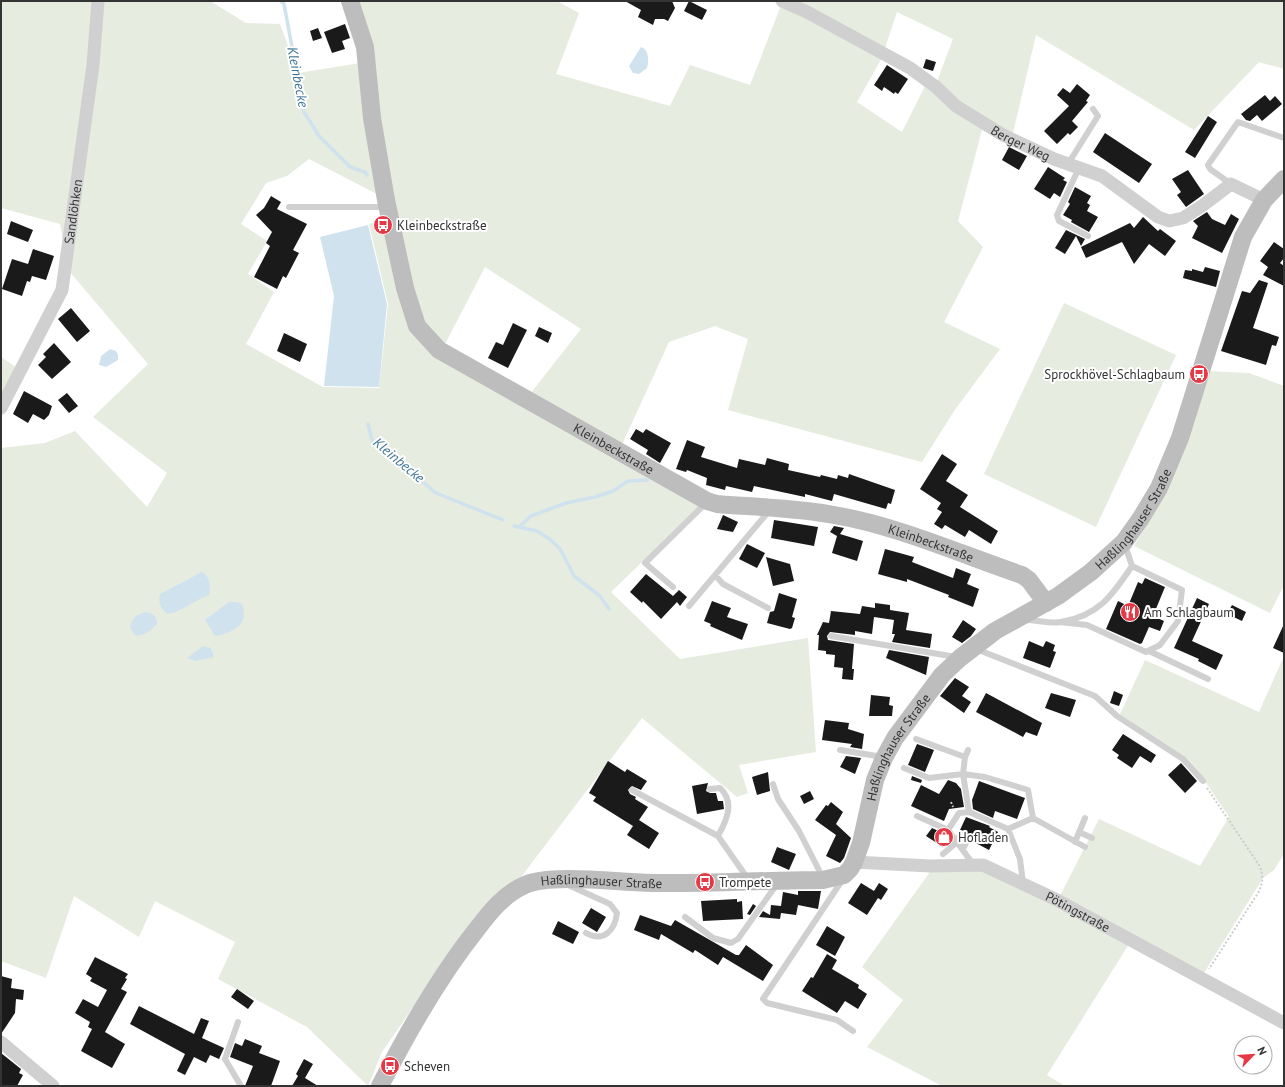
<svg xmlns="http://www.w3.org/2000/svg" width="1285" height="1087" font-family="'PT Sans',sans-serif">
  <rect width="100%" height="100%" fill="#fff"/>
  <path fill="#e6ecdf" d="M1,1H210L246,23L280,24L298,73L360,63L379,195L309,159L287,176L266,183L241,224L267,241L248,274L274,292L246,344L323,387L379,388L388,304L369,224L386,220L416,328L703,503L611,592L680,659L808,638L816,752L739,765L748,793L737,797L642,718L518,881L416,1003L382,1052L368,1086L307,1027L218,979L235,942L155,901L139,937L74,896L46,978L1,961V448L45,443L75,431L147,507L167,473L93,417L148,364L69,271L60,224L1,208Z
    M353,1H557L579,13L556,74L670,106L690,65L750,85L782,3L883,56L857,102L902,132L926,84L983,126L958,221L983,247L944,322L1000,349L954,411L922,462L728,410L748,339L715,326L669,342L620,449L530,394L581,329L485,267L444,346L420,324Z
    M791,1H1284V69L1259,62L1194,130L1036,35L1012,137L982,120L936,84L953,39L897,12L884,51Z
    M1064,303L1176,355L1096,527L984,474Z
    M1,357L17,368L1,399Z
    M1207,371L1249,373L1284,386V585L1270,613L1134,546L1165,494Z
    M1284,656V854L1274,870L1263,878L1204,973L1060,896L1099,819L1200,866L1229,817L1204,780L1183,757L1120,714L1145,660L1259,712Z
    M932,869H972L990,873L1023,887L1129,944L1047,1075L1065,1086H942L867,1047L903,1000L862,967Z"/>
  <path fill="#cfe2ee" d="M641,47C649,49 649,61 647,68L639,74L633,73L629,66Z
    M368,225L387,304L379,387L324,386L334,296L320,237Z
    M110,349L116,351L118,355V360L106,367L99,365L101,356Z
    M202,572C210,576 211,587 209,595C195,600 181,612 167,614C161,608 158,603 160,594Z
    M229,602H237L242,604C250,624 233,633 215,636L205,620Z
    M145,612C153,613 157,616 157,624C150,631 145,636 135,635L130,628C131,618 136,615 145,612Z
    M203,646L211,648L214,657L195,661L187,658Z"/>
  <g fill="none" stroke-linecap="round" stroke-linejoin="round">
    <path stroke="#cfe2ee" stroke-width="3.5" d="M281,1L284,4L304,112L319,136L350,167L365,172L367,175
      M368,424L372,440L412,468L422,481L436,493L503,520
      M514,526L537,531L551,540L560,549L574,576L600,596L609,609
      M520,526L531,516L566,503L595,497L613,491L628,481L647,480"/>
  </g>
  <path fill="#1a1a1a" d="M625,1H672L675,8L668,21L664,19H655L653,25L638,17L641,10Z
    M689,1L707,10L702,20L684,11Z
    M345,24L350,38L342,41L345,49L332,53L324,32Z
    M318,28L322,38L313,41L310,31Z
    M926,59L936,62L933,71L923,68Z
    M887,65L908,79L898,94L895,92L894,94L884,87L882,91L874,85Z
    M1077,84L1090,95L1086,101L1088,102L1072,121L1078,127L1070,135L1068,133L1057,144L1044,131L1069,106L1057,95L1063,88L1070,93Z
    M1265,95L1270,101L1275,96L1282,104L1262,121L1257,115L1250,121L1246,120L1241,114Z
    M1208,116L1217,122L1195,158L1185,152Z
    M1105,133L1152,164L1139,183L1093,152Z
    M1009,147L1027,156L1019,170L1002,160Z
    M1048,167L1065,178L1063,180L1067,182L1060,197L1054,193L1050,199L1034,189Z
    M1188,170L1204,194L1186,207L1177,195L1181,192L1172,179Z
    M1075,187L1091,196L1087,203L1090,205L1087,211L1098,217L1089,232L1071,222L1072,220L1063,215L1070,204L1068,202Z
    M271,196L281,202L277,209L307,224L293,250L299,253L286,278L283,276L277,289L254,277L270,246L266,243L272,232L256,215L264,208Z
    M1207,212L1212,219L1225,225L1231,214L1239,219L1222,253L1192,238L1198,226L1193,221Z
    M1143,217L1158,231L1160,229L1176,241L1165,256L1149,244L1134,264L1122,242L1086,258L1081,247L1130,223L1134,228Z
    M11,221L33,230L28,242L7,234Z
    M1066,230L1085,239L1081,246L1076,236L1065,254L1055,248Z
    M1274,242L1284,249V258L1280,263L1284,266V286L1263,275L1268,267L1260,261Z
    M33,249L54,256L46,280L32,276L30,282L27,281L22,296L2,289L12,259L28,264Z
    M1205,267L1220,271L1216,287L1183,278L1185,270L1192,271V269L1203,272Z
    M1259,280L1268,283L1253,328L1279,337L1276,346L1272,345L1266,365L1221,351L1242,291L1250,293Z
    M71,308L90,331L77,342L58,319Z
    M513,323L527,330L508,368L488,358L496,342L503,345Z
    M539,327L552,333L548,343L535,336Z
    M284,333L307,344L300,362L277,351Z
    M54,343L71,362L52,379L38,365L46,357L43,354Z
    M24,391L52,406L49,415L44,420L33,414L28,423L13,414Z
    M67,393L78,406L69,413L58,400Z
    M636,429L643,433L646,429L671,443L660,463L646,454L648,450L630,439Z
    M687,440L705,447L701,457L737,468L739,459L765,465L767,458L789,464L788,470L820,477L821,475L837,479L838,475L848,478L849,474L895,490L891,504L888,503L886,509L834,494L832,501L805,494V497L754,486L752,492L726,486L725,490L706,485L707,478L687,470L686,472L676,469Z
    M942,454L957,464L946,481L968,495L960,507L998,531L991,544L969,530L965,537L945,525L942,529L934,524L942,512L937,509L941,503L920,489Z
    M723,515L738,522L733,532L717,529Z
    M774,520L818,527L814,546L771,538Z
    M834,526L844,528L840,534L863,541L857,561L832,553L837,536L830,532Z
    M747,544L765,553L757,568L739,559Z
    M885,549L914,557L912,562L953,578L956,568L971,574L967,584L979,589L973,607L948,597L949,595L907,579V582L878,574Z
    M766,557L790,564L794,581L773,586Z
    M646,574L673,596L679,590L687,597L680,606L677,602L661,619L643,601L642,603L630,592Z
    M1145,578L1165,587L1153,616L1164,621L1160,631L1149,627L1142,643L1140,644L1106,629L1118,601L1128,606L1138,582L1142,584Z
    M779,593L797,599L792,617L795,618L792,628L790,629L767,623L770,612L774,611Z
    M1197,598L1209,604L1192,641L1223,655L1216,670L1198,661L1199,659L1174,648Z
    M712,601L731,608L727,617L748,624L742,640L710,626L711,624L704,621Z
    M875,603L890,605V610L909,613L906,630L932,634L930,648L892,642L895,634H892L894,620L874,617L872,634L855,631V635L830,632L827,636L828,640L854,644L852,669H854L853,680L842,679L843,668L834,667L835,655L826,654V651L818,650L819,635H817L823,622L829,623L831,611L860,614L862,606L875,608Z
    M1232,605L1246,612L1242,621L1227,614Z
    M963,620L976,629L971,636L962,643L952,637Z
    M1284,624V653L1273,648Z
    M1029,641L1043,647L1046,641L1055,645L1053,651L1056,652L1050,668L1023,658Z
    M889,650L929,657L926,675L886,658Z
    M955,678L969,687L962,696L971,702L964,713L940,696Z
    M1114,691L1123,695L1119,706L1110,703Z
    M986,693L1042,723L1037,736L1026,732L1023,737L976,712Z
    M1051,693L1076,700L1070,717L1045,708Z
    M871,695L890,697L889,705L893,706L892,716H869Z
    M825,720L849,723L848,729L864,734L862,749L850,747L852,744L822,740Z
    M1123,734L1156,755L1151,763L1140,756L1132,768L1117,758L1119,755L1112,750Z
    M917,744L934,750L925,772L908,765Z
    M846,756L861,758L855,774L840,767Z
    M608,761L625,772L627,769L647,781L641,790L632,786L628,790L630,794L636,797L635,799L648,807L639,820L659,833L649,849L627,835L633,826L593,801L596,797L589,793Z
    M1181,763L1197,781L1185,793L1168,775Z
    M768,772L770,791L757,795L752,777Z
    M912,776L922,780L921,783L911,780Z
    M948,780L956,783L961,789L964,807L949,809L944,821L911,806L921,785L939,794Z
    M979,781L1025,798L1017,819L995,811L993,818L973,809L972,800Z
    M708,783L706,791L710,793H716L718,801H723L724,809L697,814L692,786Z
    M810,791L814,799L804,804L800,796Z
    M831,802L843,812L836,824L851,838L844,858L840,863L826,856L836,835L815,820L826,805L828,806Z
    M966,817L990,826L989,827L998,832L989,850L972,841L970,835L964,837V831L960,830Z
    M932,828L945,834L949,838L943,847L926,836Z
    M777,847L796,854L789,870L771,862Z
    M861,883L874,891L879,883L888,889L881,900L878,898L867,915L848,903Z
    M798,891H821L818,909L798,905L796,915L781,913L780,919L759,917L763,911L770,915L771,905L781,906L783,892L798,895Z
    M737,899V902L742,901L743,919L703,921L701,901Z
    M753,904L756,906L750,915L747,914Z
    M591,908L606,917L597,932L582,923Z
    M640,915L671,926L675,920L736,955H739L746,945L773,965L763,981L723,957L718,965L695,950L693,953L661,934L659,940L634,930Z
    M558,921L579,932L573,944L552,934Z
    M827,926L845,937L835,956L816,945Z
    M827,954L837,960L832,969L859,985L858,988L867,994L858,1009L845,1001L837,1013L802,991L811,977L813,978Z
    M95,957L128,974L125,978L127,979L121,989L127,992L105,1032L125,1044L112,1068L81,1051L92,1029L88,1027L90,1022L75,1013L83,999L98,1007L107,990L90,981L92,978L86,974Z
    M1,976L12,979L11,988L24,990L23,1000L16,999L15,1013L1,1034Z
    M237,989L254,1001L248,1009L231,997Z
    M139,1006L194,1034L201,1018L209,1021L202,1038L224,1048L219,1059L210,1055L206,1063L194,1057L185,1075L177,1071L185,1054L130,1024Z
    M245,1039L262,1046L259,1053L280,1061L271,1086H245L253,1066L230,1057L235,1043L242,1046Z
    M1,1053L21,1069L19,1073L23,1075L17,1086H1Z
    M304,1059L313,1064L305,1078L318,1086H292L298,1076L296,1074Z"/>
  <g fill="none" stroke-linecap="round" stroke-linejoin="round">
    <path stroke="#cdcdcd" stroke-width="2" stroke-dasharray="2 2" stroke-linecap="butt" d="M1207,788L1259,865C1264,876 1263,883 1258,893L1209,969
      M951,802L953,807"/>
    <path stroke="#d0d0d0" stroke-width="6" d="M1068,164L1098,116L1093,109
      M1079,168L1057,215L1059,221L1088,236
      M1231,184L1210,169L1208,165L1238,122L1284,138
      M289,207H386
      M715,575L723,584L768,608
      M673,587L645,563L706,503
      M689,606L769,511
      M1026,620C1037,620 1050,624 1061,622C1098,616 1112,596 1132,566L1125,545
      M1060,622L1087,625L1146,652L1160,645L1178,621L1182,590L1132,566
      M831,636L956,657
      M976,649L1095,696L1117,716L1183,759L1203,781
      M1149,651L1208,679
      M916,739L965,757L968,750
      M840,750L883,757
      M965,757L963,774L969,812
      M904,768L929,778L963,774L985,777L1028,790L1033,818L1008,829
      M773,784L778,799L799,831L823,878
      M632,790L718,836C727,820 735,802 720,788L710,789
      M917,816L948,830L973,864
      M1033,818L1085,847
      M948,830L959,813L969,812L1008,829L1020,859L1023,883
      M1079,832L1092,838
      M718,836L748,879
      M1075,842L1085,818
      M963,849L968,839
      M943,854L957,842L960,834
      M843,879L763,999L767,1003L837,1020L853,1031
      M568,885L610,904L617,913C615,930 604,943 586,933
      M685,917L713,938L731,943L738,939L777,884
      M238,1022L225,1059L241,1086"/>
    <g stroke="#d0d0d0" stroke-width="13">
      <path id="s1" d="M782,1L807,12L910,68L936,87L956,106L1003,135L1054,159L1102,176L1158,217L1169,221L1183,218L1202,206L1231,184L1264,200"/>
      <path id="s2" d="M1,408L62,290L93,65L98,1"/>
      <path id="s3" d="M854,862L930,866L983,865L1055,899L1284,1023"/>
      <path d="M1,1042L53,1086"/>
    </g>
    <g stroke="#bdbdbd" stroke-width="18">
      <path id="s4" d="M350,1L365,47L372,118L386,200L405,288L417,326L439,350L707,501L717,504C756,507 796,508 834,515C898,526 960,554 1022,575L1029,580L1046,603"/>
      <path id="s5" d="M380,1086C408,1031 438,978 477,929C490,912 504,894 525,885C552,873 622,883 654,883C710,884 767,880 823,880L844,875L850,869L854,862L861,843L875,780L884,758L895,738L942,675L960,658L995,631L1058,596L1091,572L1124,542L1141,518L1159,488L1180,438L1243,237L1264,200L1284,179"/>
    </g>
  </g>
  <defs>
    <g id="bus-disc" transform="scale(1)"><circle r="9.5" fill="#e63946" stroke="#fff"/><path d="M-5-6H5V4H4V6H2V4H-2V6H-4V4H-5ZM-3.5-4V0h7V-4ZM-3.5 1.2v1.5H-2V1.2ZM2 1.2v1.5H3.5V1.2Z" fill="#fff"/></g>
    <g id="restaurant-disc" transform="scale(1)"><circle r="9.5" fill="#e63946" stroke="#fff"/><path d="M-5-6h1v4h1v-4h1v4h1v-4h1v5L-1.5 .5V6h-2V.5L-5-1ZM5-6V6H3V1.5H1.5Q1.5-4 5-6Z" fill="#fff"/></g>
    <g id="shop-disc" transform="scale(1)"><circle r="9.5" fill="#e63946" stroke="#fff"/><path d="M-5-2.5h2.3a2.7 3.5 0 0 1 5.4 0H5L5.5 6h-11ZM-1.5-2.5h3a1.5 2.3 0 0 0-3 0Z" fill="#fff"/></g>
  </defs>
  <g fill-rule="evenodd">
    <use href="#bus-disc" x="383" y="225"/>
    <use href="#bus-disc" x="1199" y="374"/>
    <use href="#restaurant-disc" x="1130" y="612"/>
    <use href="#shop-disc" x="944" y="837"/>
    <use href="#bus-disc" x="705" y="882"/>
    <use href="#bus-disc" x="390" y="1066"/>
  </g>
  <g text-anchor="middle" stroke-width="4" stroke-linejoin="round" paint-order="stroke">
    <g font-size="13" fill="#333" stroke="#fff">
      <text dy="5" stroke="none"><textPath href="#s1" startOffset="279">Berger Weg</textPath></text>
      <text dy="5" stroke="none"><textPath href="#s2" startOffset="212">Sandlöhken</textPath></text>
      <text dy="5" stroke="none"><textPath href="#s4" startOffset="566">Kleinbeckstraße</textPath></text>
      <text dy="5" stroke="none"><textPath href="#s5" startOffset="1048">Haßlinghauser Straße</textPath></text>
      <text dy="5" stroke="none"><textPath href="#s4" startOffset="902">Kleinbeckstraße</textPath></text>
      <text dy="5" stroke="none"><textPath href="#s5" startOffset="712">Haßlinghauser Straße</textPath></text>
      <text dy="5" stroke="none"><textPath href="#s5" startOffset="328">Haßlinghauser Straße</textPath></text>
      <text dy="5" stroke="none"><textPath href="#s3" startOffset="235">Pötingstraße</textPath></text>
    </g>
    <g font-size="13" fill="#333" stroke="#fff" text-anchor="start">
      <text x="397" y="230">Kleinbeckstraße</text>
      <text x="1185" y="379" text-anchor="end">Sprockhövel-Schlagbaum</text>
      <text x="1144" y="617">Am Schlagbaum</text>
      <text x="958" y="842">Hofladen</text>
      <text x="719" y="887">Trompete</text>
      <text x="404" y="1071">Scheven</text>
    </g>
    <g font-size="14" font-style="italic" fill="#3f7597" stroke="#fff">
      <text transform="translate(298 77) rotate(79)" y="5">Kleinbecke</text>
      <text transform="translate(399 460) rotate(40)" y="5">Kleinbecke</text>
    </g>
  </g>
  <rect width="1285" height="1087" fill="none" stroke="#333333" stroke-width="4"/>
  <g transform="translate(1253 1055) rotate(65)"><circle r="19" fill="#ffffff" stroke="#adadad"/>
  <path d="M0-3L7 15L0 10L-7 15Z" fill="#e63946"/>
  <text y="-6" font-size="11" font-weight="bold" text-anchor="middle" fill="#333333">N</text>
  </g>
</svg>
